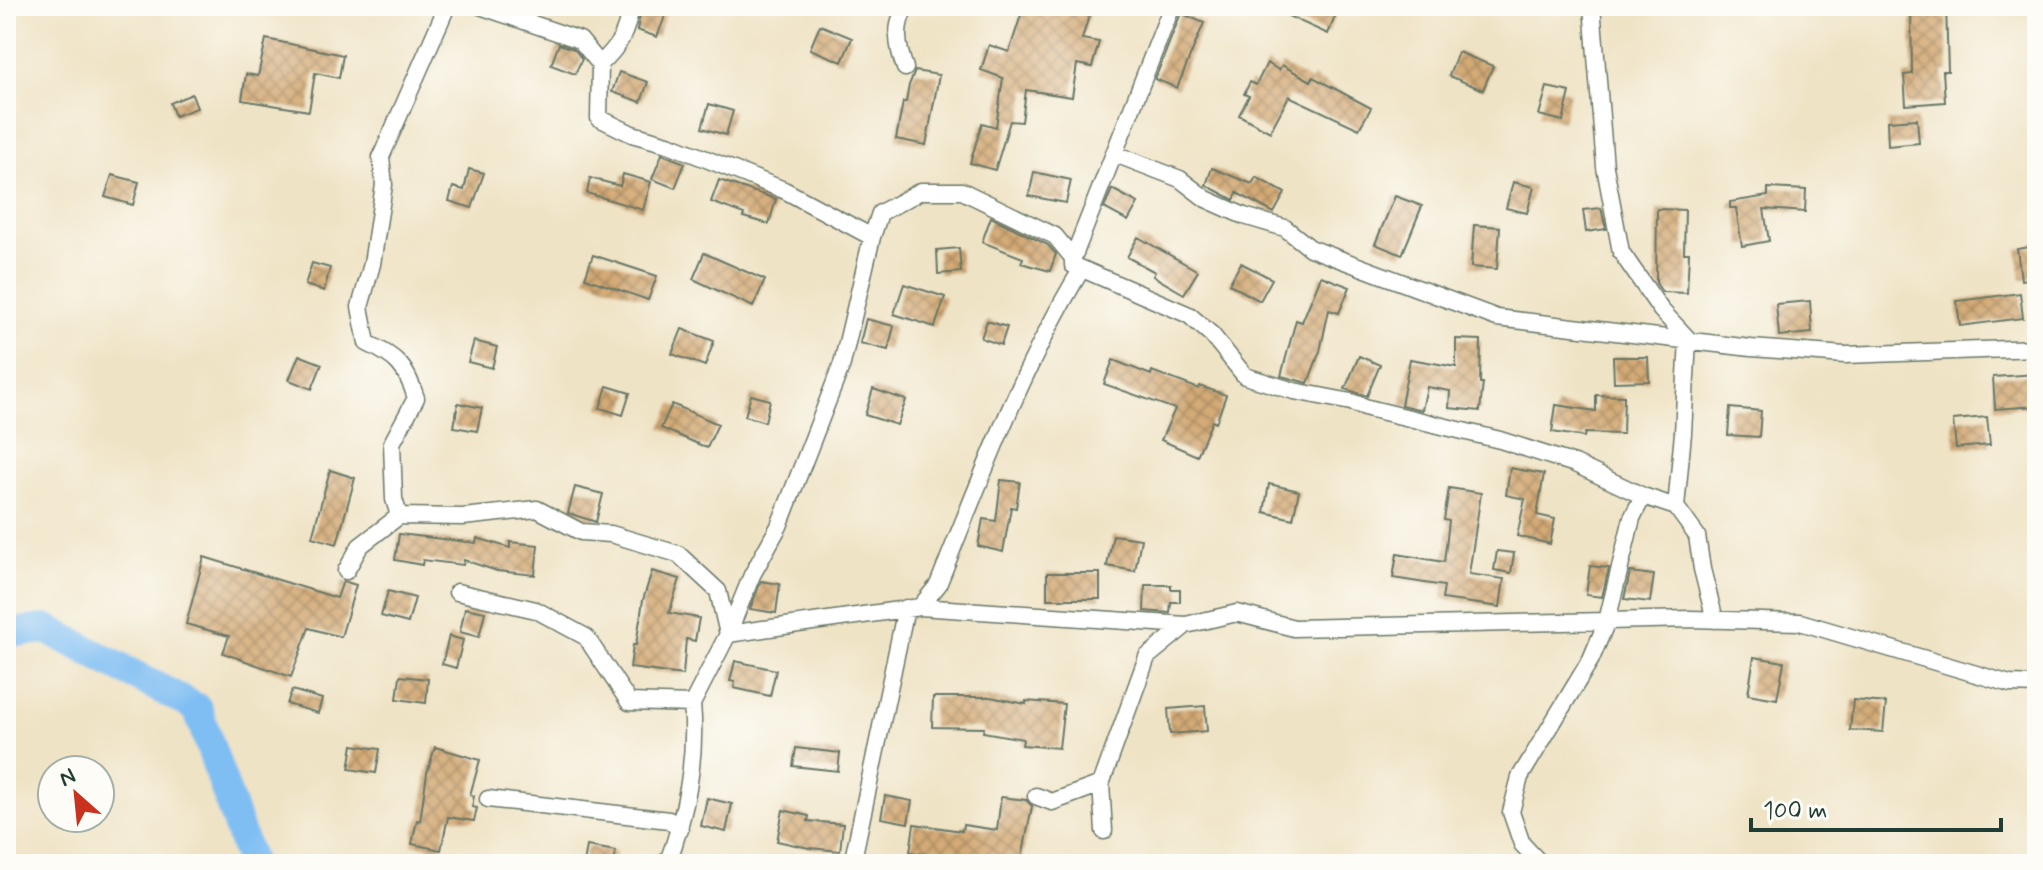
<svg xmlns="http://www.w3.org/2000/svg" width="2043" height="870" font-family="Mynerve,sans-serif">
  <defs>
    <pattern id="building-cross-hatch" width="8" height="8" patternUnits="userSpaceOnUse" patternTransform="scale(2)"><rect width="8" height="8" fill="#d4aa76"/><path d="M0 0l8 8M0 8l8-8" fill="none" stroke="#ab8c62"/></pattern>
  </defs>
  <rect width="100%" height="100%" fill="#fdfcf7"/>
  <filter id="ink" filterUnits="userSpaceOnUse"><feTurbulence type="fractalNoise" baseFrequency=".0125" numOctaves="2"/><feDisplacementMap in="SourceGraphic" scale="16" xChannelSelector="R" yChannelSelector="G"/><feConvolveMatrix kernelMatrix="1 2 1 2 8 2 1 2 1" color-interpolation-filters="sRGB"/></filter>
  <filter id="wash" filterUnits="userSpaceOnUse"><feTurbulence type="fractalNoise" baseFrequency=".006" numOctaves="4" result="noise"/><feDisplacementMap in="SourceGraphic" scale="32" xChannelSelector="R" yChannelSelector="G"/><feGaussianBlur stdDeviation="1.8" result="paint"/><feColorMatrix in="noise" values="0 0 0 0 0 0 0 0 0 0 0 0 0 0 0 0 0 1.4 0 .05"/><feComposite in="paint" operator="in"/></filter>
  <g filter="url(#wash)">
    <rect width="100%" height="100%" fill="#efe3c5"/>
    <g fill="none" stroke-linecap="round" stroke-linejoin="round">
      <path stroke="#7fbef3" stroke-width="30" d="M6,633L47,629L197,708L251,864"/>
    </g>
    <g id="blocks">
      <path fill="url(#building-cross-hatch)" d="M642,6H669L657,37L637,30Z
        M1024,6H1092L1082,39L1099,42L1092,67L1077,64L1072,97L1026,90L1022,122L1010,121L995,170L970,163L982,123L996,127L1003,78L981,70L989,45L1009,52Z
        M1266,6H1323L1337,12L1328,34Z
        M1911,6H1946L1948,71H1943L1945,102L1906,105L1904,75L1912,74Z
        M1181,13L1204,23L1177,88L1155,79Z
        M820,25L852,38L842,62L810,49Z
        M266,39L343,55L339,78L315,73L309,111L242,100L246,74L258,76Z
        M559,44L574,49L582,59L575,74L551,65Z
        M1458,52L1493,66L1483,90L1449,76Z
        M1267,63L1279,70L1282,65L1311,81L1313,77L1371,108L1359,129L1289,96L1270,132L1239,115L1249,96L1244,94L1250,82L1256,85Z
        M915,71L939,75L926,145L896,139L903,102H906L909,85Z
        M619,72L648,82L641,102L612,92Z
        M1547,87L1570,92L1563,121L1539,115Z
        M192,94L197,108L175,116L170,103Z
        M709,104L733,111L726,135L702,128Z
        M1917,119L1919,143L1888,146L1887,121Z
        M662,154L685,163L675,188L652,179Z
        M1212,168L1252,184L1256,177L1285,193L1274,213L1237,193L1234,200L1206,185Z
        M469,169L484,173L472,208L449,201L453,187L464,190Z
        M1034,172L1071,180L1066,203L1029,196Z
        M623,174L651,182L643,210L587,193L590,178L620,186Z
        M112,175L139,182L133,205L105,197Z
        M719,180L776,199L769,224L743,217L744,214L711,202Z
        M1513,182L1534,187L1527,213L1506,208Z
        M1768,188L1806,190L1805,212L1764,209L1769,241L1742,246L1736,208H1730V202L1768,196Z
        M1112,189L1138,203L1128,221L1104,208Z
        M1395,196L1422,206L1402,255L1375,244Z
        M1601,208L1606,229L1586,232L1583,210Z
        M1657,209L1685,210L1684,253H1689L1687,293L1662,292L1656,283Z
        M991,217L1048,245L1056,254L1050,271L1021,263L1023,258L982,242Z
        M1474,225L1500,227L1497,269L1471,267Z
        M1138,237L1198,271L1184,294L1153,276L1155,272L1127,257Z
        M2037,246V278L2021,280L2017,249Z
        M959,248L961,272L938,274L937,250Z
        M704,253L765,280L753,307L693,279Z
        M593,255L657,276L648,300L585,278Z
        M312,263L330,268L324,291L305,285Z
        M1241,263L1272,279L1260,301L1229,284Z
        M1321,276L1350,287L1339,313L1329,310L1320,351L1308,383L1281,376L1296,320L1302,322Z
        M904,284L945,297L935,327L894,314Z
        M2020,293L2023,318L1960,326L1957,301Z
        M1810,301L1812,333L1779,336L1776,304Z
        M866,319L894,326L888,350L860,343Z
        M987,321L1007,327L1001,345L981,338Z
        M682,329L714,341L705,366L672,354Z
        M1456,339L1481,340L1480,383H1483L1480,411L1449,408L1450,391L1427,387L1422,410L1401,405L1410,359L1456,367Z
        M474,341L497,347L492,368L468,362Z
        M299,355L322,364L312,389L289,380Z
        M1359,356L1380,365L1367,396L1345,389Z
        M1613,357H1648L1649,381L1614,382Z
        M1113,360L1151,375L1152,371L1199,389L1200,386L1226,395L1216,423L1212,421L1197,456L1161,440L1175,409L1104,384Z
        M2037,374V406L1995,409L1993,377Z
        M607,386L630,393L623,415L600,408Z
        M873,389L906,400L897,425L865,415Z
        M751,395L770,400L765,422L745,416Z
        M1596,395L1624,396L1623,434L1585,433L1584,437L1552,432L1556,405L1596,411Z
        M458,403L482,408L477,431L454,427Z
        M672,404L718,424L707,448L661,428Z
        M1730,408L1761,411L1759,437L1728,435Z
        M1987,417L1990,445L1956,448L1953,420Z
        M1510,468L1544,474L1537,515L1555,519L1550,544L1517,536L1525,499L1506,495Z
        M330,470L355,478L337,544L312,537Z
        M1001,480L1020,482L1016,508L1011,507L1003,552L978,546L983,519L996,521Z
        M1269,484L1299,491L1293,519L1264,512Z
        M575,487L603,494L596,522L568,513Z
        M1449,488L1481,493L1469,574L1504,579L1500,607L1442,599L1444,586L1393,578L1397,554L1444,562L1449,521L1444,520Z
        M399,534L476,543L477,538L510,548V542L538,545L535,575L497,571L464,560L463,565L423,560L422,565L395,560Z
        M1113,535L1141,539L1135,571L1107,566Z
        M1497,551L1514,553L1511,573L1494,570Z
        M204,557L337,598L343,581L356,585L341,637L309,628L291,677L223,653L229,636L186,624Z
        M1590,566L1609,568L1602,597L1586,595Z
        M652,571L680,579L669,613L699,618L695,641L686,639L683,675L630,668L633,645H636L643,600Z
        M1630,572L1654,575L1650,602L1624,599Z
        M1047,573H1100V599H1047Z
        M761,581L780,584L776,613L750,609Z
        M1145,585H1171V589H1180V602H1171L1170,613L1144,611Z
        M388,591L415,598L408,623L381,616Z
        M465,608L485,612L479,637L460,632Z
        M449,636L463,640L456,668L442,664Z
        M1754,657L1784,662L1777,699L1748,694Z
        M735,661L776,670L770,696L734,688L735,682L730,681Z
        M400,676L428,679L426,703L397,699Z
        M292,690L322,699L318,713L287,704Z
        M933,697H990L1026,704V701L1064,704L1059,748L1022,745L1023,739L983,732L984,728L932,727Z
        M1853,700L1886,703L1883,732L1850,730Z
        M1205,706L1207,731L1170,734L1168,709Z
        M353,745L380,749L376,773L349,769Z
        M435,747L480,760L470,795L474,796L472,807L477,808L474,821L448,817L441,850L412,844L417,820L420,821L427,773Z
        M796,748L840,753L838,771L793,766Z
        M885,796L912,801L908,823L881,818Z
        M1001,797L1026,800L1032,806L1021,864L981,858V863L910,852L914,824L962,831L963,825L997,830Z
        M707,798L732,804L726,832L701,826Z
        M783,810L809,816L808,821L843,824L840,851L809,848L777,841Z
        M587,846L616,851L614,864H584Z"/>
    </g>
  </g>
  <g filter="url(#ink)">
    <use href="#blocks" fill-opacity="0" stroke="#687767" stroke-width="2"/>
    <g fill="none" stroke-linecap="round" stroke-linejoin="round">
      <g stroke="#687767" stroke-width="19">
        <path id="minor" d="M480,6L580,40L600,64L599,118L632,134L671,145L784,190L872,237
          M1172,6L1073,258V265L1189,315L1212,335L1245,376L1294,391L1351,402L1368,408L1500,440L1575,464L1643,496
          M1592,6L1605,167L1621,252L1661,310L1688,339L1683,433L1676,507L1643,496L1632,518L1607,621L1691,619L1800,622L2010,684L2037,685
          M600,64C619,47 627,32 631,6
          M905,68C897,46 894,27 906,6
          M1115,154L1180,179L1206,199L1244,216L1285,228L1310,248L1497,318L1751,348L1845,355L2037,348
          M1676,507L1697,536L1702,569L1715,620
          M399,516L394,499L392,443L416,398C406,366 397,357 367,343L360,307L372,264L384,185L381,157L447,6
          M346,571L360,546L399,516L463,517L537,509L581,532L611,534L678,554L718,591L728,634L752,575L779,526L842,364L872,237L880,213L921,191H962L1055,236L1073,258
          M457,592L536,610L586,637L629,702L692,704L728,634L920,607L1186,625L1237,613L1294,628L1607,621L1591,659L1520,777L1511,812L1522,844L1541,864
          M920,607L938,585C981,479 1021,369 1081,270
          M1036,796L1052,802L1101,784
          M488,799L669,820L680,830
          M1104,831L1101,784L1147,657L1186,625
          M667,864C686,815 697,757 692,704
          M852,864L906,608"/>
      </g>
      <use href="#minor" stroke="#fff" stroke-width="16"/>
    </g>
  </g>
  <rect width="2043" height="870" fill="none" stroke="#fdfcf7" stroke-width="32"/>
  <g transform="translate(76 794) rotate(333)"><circle r="38" fill="#fdfcf7" stroke="#a4b0a9" stroke-width="2"/>
  <path d="M0-6L14 30L0 20L-14 30Z" fill="#c8321e"/>
  <text y="-12" font-size="22" font-weight="bold" text-anchor="middle" fill="#1f3d34">N</text>
  </g>
  <path d="M1751 818v12h250v-12" fill="none" stroke="#1f3d34" stroke-width="4"/>
  <text x="1763" y="818" font-size="24" fill="#1f3d34" stroke="#fdfcf7" stroke-width="6" paint-order="stroke">100 m</text>
</svg>
